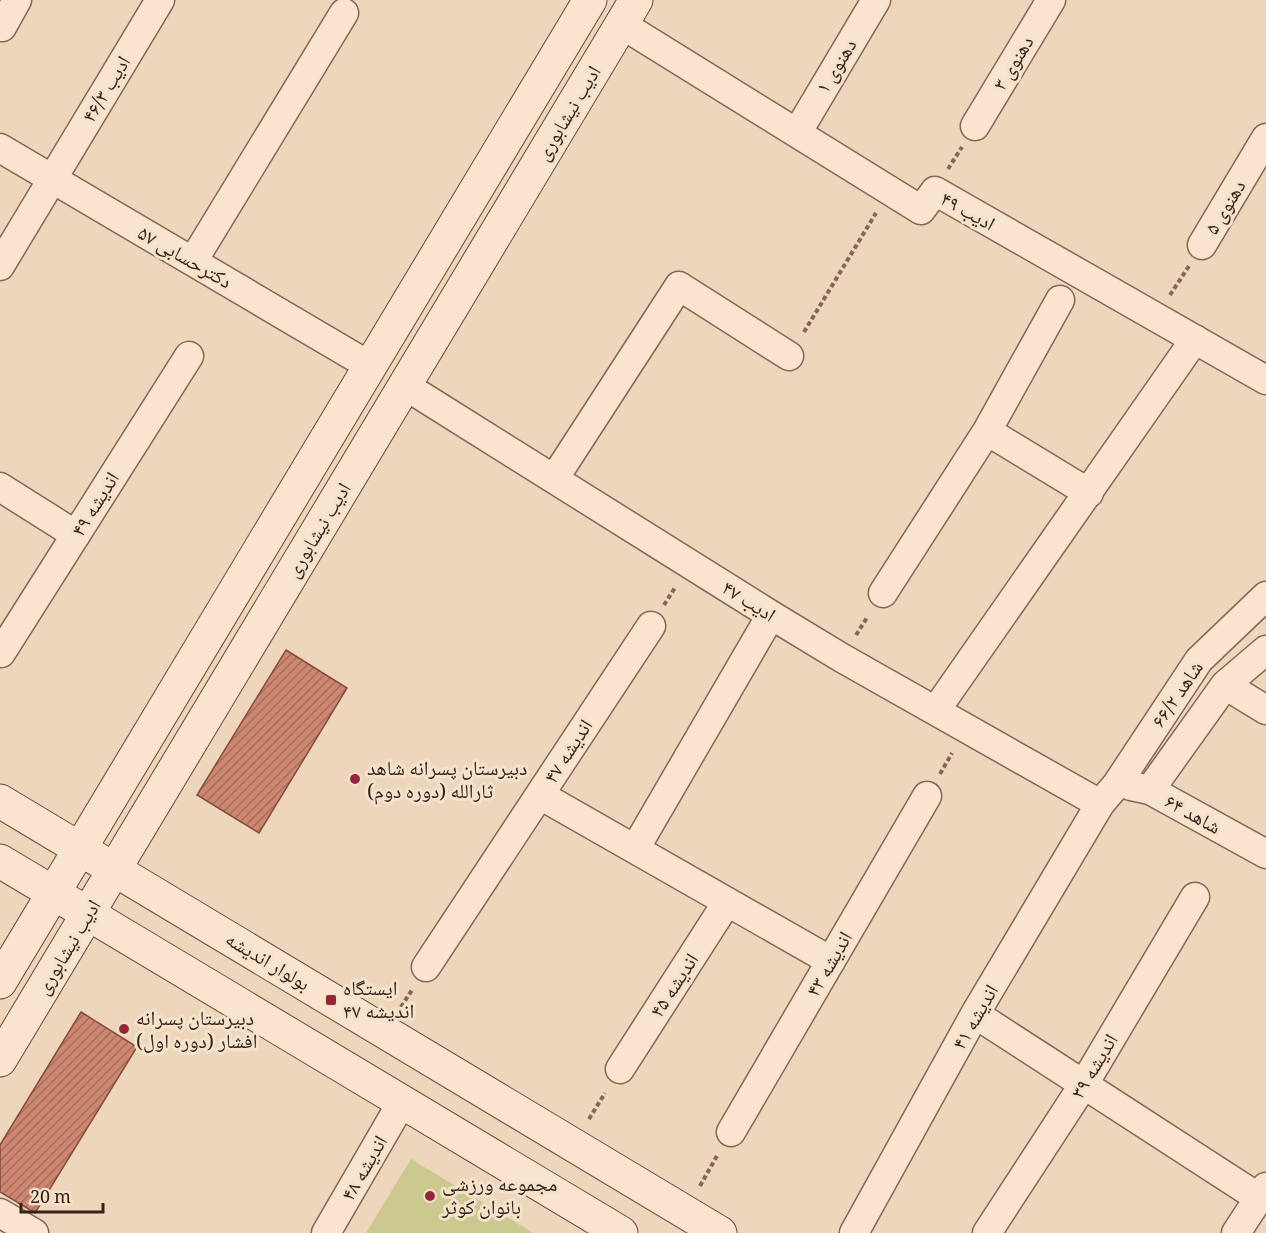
<svg xmlns="http://www.w3.org/2000/svg" width="1266" height="1233" font-family="Georgia,'Noto Naskh Arabic',serif">
  <defs>
    <pattern id="building-hatch" width="6" height="6" patternUnits="userSpaceOnUse" patternTransform="scale(1.5)"><rect width="6" height="6" fill="#cd8771"/><path d="M-1 1l2-2M0 6l6-6M5 7l2-2" fill="none" stroke="#a76e5c"/></pattern>
  </defs>
  <rect width="100%" height="100%" fill="#eed6bc"/>
  <path fill="#cbc890" d="M411,1159L533,1233H366Z"/>
  <path fill="url(#building-hatch)" stroke="#854b3b" stroke-width="1.5" d="M286,650L347,688L259,833L197,795Z
    M81,1012L137,1047L35,1213L0,1192V1145Z"/>
  <g fill="none" stroke-linecap="round" stroke-linejoin="round">
    <g stroke="#856656" stroke-width="31">
      <path id="street" d="M621,24L921,210L935,191C1045,254 1156,317 1266,380
        M2,27L17,0
        M975,126L1051,0
        M797,133L876,0
        M0,148L370,366
        M1202,245L1266,138
        M193,261L344,13
        M0,266L160,0
        M404,385L771,615L842,658L1100,804
        M987,431L1089,493
        M554,479L679,286L789,356
        M0,487L76,535
        M883,593L987,431L1060,300
        M1,653L189,356
        M1225,685L1266,710
        M936,710L1195,339
        M1131,786L1150,790L1266,854
        M1150,790L1225,685L1266,650
        M540,795L831,961
        M635,849L771,615
        M426,967L651,626
        M975,1014L1259,1198
        M620,1069L727,902
        M731,1132L927,796
        M0,1213L34,1233
        M326,1233L402,1102
        M854,1233L975,1014L1100,804L1117,784L1199,660L1266,596
        M987,1233L1084,1084L1195,897
        M1236,1233L1266,1187"/>
    </g>
    <g stroke="#674839" stroke-width="35">
      <path id="secondary" d="M0,801L720,1233
        M0,861L621,1233
        M0,982L590,0
        M0,1060L636,0"/>
    </g>
    <path stroke="#856656" stroke-width="4" stroke-dasharray="4.5 3" stroke-linecap="butt" d="M948,169L962,147
      M1170,295L1189,266
      M804,332L876,213
      M664,605L676,586
      M856,635L868,616
      M940,774L952,753
      M401,1007L412,990
      M589,1119L605,1093
      M700,1186L718,1154"/>
    <use href="#street" stroke="#f9e5cf" stroke-width="28"/>
    <use href="#secondary" stroke="#f9e5cf" stroke-width="33"/>
  </g>
  <g fill="#95253a" stroke="#f5e2cb" stroke-width="2">
    <circle cx="355" cy="779" r="6"/>
    <rect x="325" y="994" width="12" height="12" rx="3"/>
    <circle cx="124" cy="1029" r="6"/>
    <circle cx="430" cy="1196" r="6"/>
  </g>
  <g text-anchor="middle" stroke-width="6" stroke-linejoin="round" paint-order="stroke">
    <g font-size="20" fill="#34221b" stroke="#f5e2cb">
      <text transform="translate(1013 63) rotate(-59)" y="7">دهنوی ۳</text>
      <text transform="translate(836 66) rotate(-59)" y="7">دهنوی ۱</text>
      <text transform="translate(106 89) rotate(-59)" y="7">ادیب ۴۶/۳</text>
      <text transform="translate(568 113) rotate(-59)" y="7">ادیب نیشابوری</text>
      <text transform="translate(1225 207) rotate(-59)" y="7">دهنوی ۵</text>
      <text transform="translate(968 211) rotate(29)" y="7">ادیب ۴۹</text>
      <text transform="translate(185 257) rotate(30)" y="7">دکترحسابی ۵۷</text>
      <text transform="translate(95 504) rotate(-58)" y="7">اندیشه ۴۹</text>
      <text transform="translate(318 530) rotate(-59)" y="7">ادیب نیشابوری</text>
      <text transform="translate(749 601) rotate(32)" y="7">ادیب ۴۷</text>
      <text transform="translate(1177 694) rotate(-56)" y="7">شاهد ۶۶/۲</text>
      <text transform="translate(568 751) rotate(-57)" y="7">اندیشه ۴۷</text>
      <text transform="translate(1193 814) rotate(29)" y="7">شاهد ۶۴</text>
      <text transform="translate(68 947) rotate(-59)" y="7">ادیب نیشابوری</text>
      <text transform="translate(268 961) rotate(31)" y="7">بولوار اندیشه</text>
      <text transform="translate(829 964) rotate(-60)" y="7">اندیشه ۴۳</text>
      <text transform="translate(674 985) rotate(-57)" y="7">اندیشه ۴۵</text>
      <text transform="translate(975 1017) rotate(-60)" y="7">اندیشه ۴۱</text>
      <text transform="translate(1094 1066) rotate(-59)" y="7">اندیشه ۳۹</text>
      <text transform="translate(364 1168) rotate(-60)" y="7">اندیشه ۴۸</text>
    </g>
    <g font-size="20" fill="#34221b" stroke="#f5e2cb" text-anchor="start">
      <text x="367" y="775">دبیرستان پسرانه شاهد<tspan x="367" dy="23">ثارالله (دوره دوم)</tspan></text>
      <text x="343" y="995">ایستگاه<tspan x="343" dy="23">اندیشه ۴۷</tspan></text>
      <text x="136" y="1025">دبیرستان پسرانه<tspan x="136" dy="23">افشار (دوره اول)</tspan></text>
      <text x="442" y="1191">مجموعه ورزشی<tspan x="442" dy="23">بانوان کوثر</tspan></text>
    </g>
  </g>
  <path d="M21 1203v9h82v-9" fill="none" stroke="#34221b" stroke-width="3"/>
  <text x="30" y="1203" font-size="18" fill="#34221b" stroke="#f5e2cb" stroke-width="4.5" paint-order="stroke">20 m</text>
</svg>
